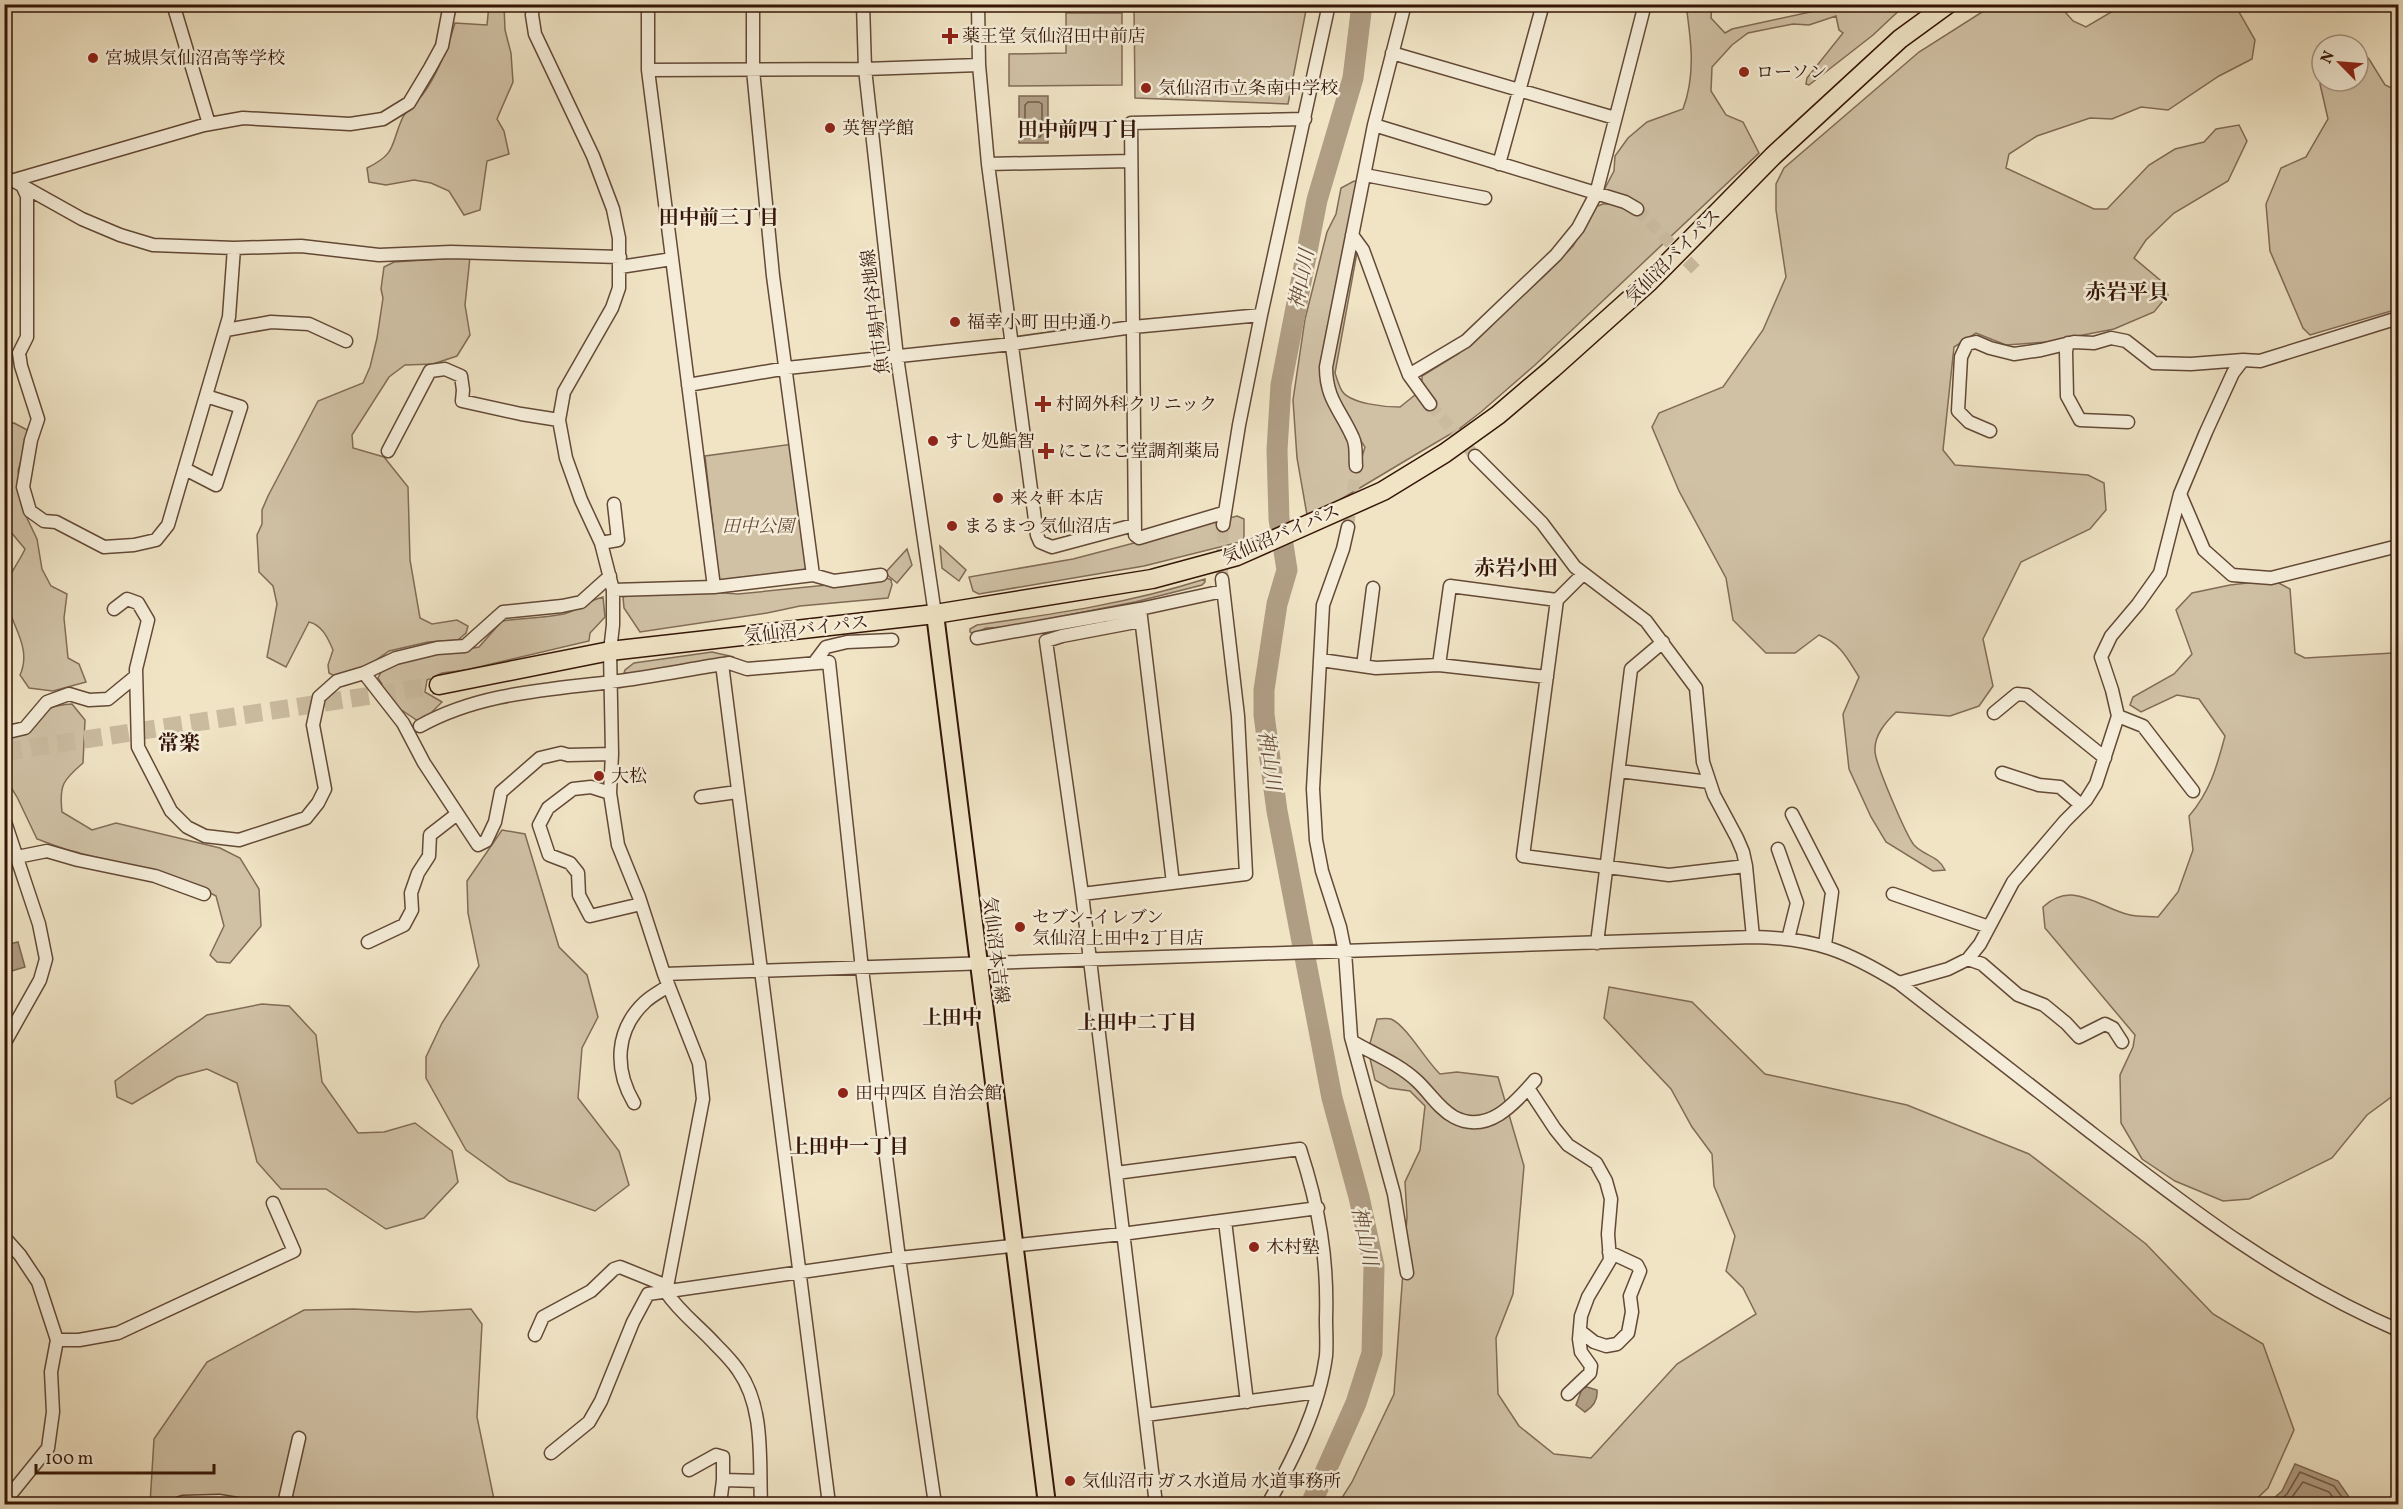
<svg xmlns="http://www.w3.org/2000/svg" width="2403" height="1509" font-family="Vollkorn,'Noto Serif JP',serif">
  <rect width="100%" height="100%" fill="#f0e4c5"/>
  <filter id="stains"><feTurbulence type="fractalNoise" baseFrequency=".00333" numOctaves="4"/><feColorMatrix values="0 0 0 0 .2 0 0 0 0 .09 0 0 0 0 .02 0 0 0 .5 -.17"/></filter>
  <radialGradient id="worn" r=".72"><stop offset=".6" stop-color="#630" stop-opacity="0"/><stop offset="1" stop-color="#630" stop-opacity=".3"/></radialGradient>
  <path fill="#d0c1a5" stroke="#826b56" stroke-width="1.5" d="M489,5H504L505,30L511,53L513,82L497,119L504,131L509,154L487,161L480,210L464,215L449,191L431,183L414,180L386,185L369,182L367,168C397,153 390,146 402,119C406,109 417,102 423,94C438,74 448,46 455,23L487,25Z
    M1134,5H1307L1288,104L1135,98Z
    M1686,5H1712L1711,18L1725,33L1732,29L1842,5H1905L1873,35L1809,85L1806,84L1807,78L1843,33L1839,30L1836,16L1809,25L1793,24L1748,33L1732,45L1712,67L1711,91L1726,115L1743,122L1759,153L1535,365L1481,412L1459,429L1420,452L1338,501L1307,515L1297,458L1293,400L1305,319L1327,232L1336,214L1341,188L1354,181L1361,183L1322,371L1346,434L1353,458L1361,460L1365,447L1335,401L1329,377L1352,249L1358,247L1335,373C1337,379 1339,386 1342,391C1351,404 1385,407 1400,407L1415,395L1427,409L1436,401L1422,383V376L1458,354L1544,276L1573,246L1595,207L1603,204H1618L1638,216L1644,210L1630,198L1603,192L1614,171L1615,156L1628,138L1647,122L1683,109C1696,74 1691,40 1686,5Z
    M1993,5H2059L2073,21L2086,27L2123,5H2235L2255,40L2252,59L2219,76L2168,110L2141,107L2112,119L2090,118L2037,136L2009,154L2006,168L2094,209H2107L2149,165L2175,149L2204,142L2216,129L2239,125L2247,141L2228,181L2174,213L2146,240L2134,258L2160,280L2168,295L2154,312L2114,329L2047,342L2006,345L1976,333L1954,347L1943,450L1955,465L2088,475L2104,483L2106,510L2090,529L2021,562L1983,639L1993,686L1979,706L1950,716L1896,712C1886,722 1874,735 1875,751C1875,763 1906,835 1914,845C1924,856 1938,855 1945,870L1933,871L1886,842L1871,817L1849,769L1843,714L1859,677C1847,658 1841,644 1819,635L1795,653H1766L1733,620L1726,578L1679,491L1652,427L1659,413L1723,387L1763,330L1786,277L1776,210V184L1784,168L1919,52Z
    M1066,13H1122V85L1009,86V54L1066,53Z
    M2358,48L2369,59L2385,85L2398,91V309L2310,335L2303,328L2270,251L2266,204L2281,168L2306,157L2328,119L2320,84L2322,75V81H2358Z
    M470,257L465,305L470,335L457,356L433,364L405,365L389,377L352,435L353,448L384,457L408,487L410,560L420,618L432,624L457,620L468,626L466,633L458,640L428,642L389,651L365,668L336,677L329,673L328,665L333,650C328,638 322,625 309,622L286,667L267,657L277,604L273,586L259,572L257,535L262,524V510L268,496L318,401L363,383L370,367L377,338L383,298L381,289L384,267L394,262Z
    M14,423L29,431L18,471L26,516L37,539L42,569L51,586L67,594L64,618L68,658L79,664L86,682L53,691L29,688L20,675C34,644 5,620 6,591C6,577 20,561 25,549L5,525L4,424Z
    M793,444L809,569L719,581L705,456Z
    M1237,516L1244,519V541L1144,566L979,594L973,591L969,577L1073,559Z
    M940,546L966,570L959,581L942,568Z
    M907,549L912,565L897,583L885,573Z
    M885,577L891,580L892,585L888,598L800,606L767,613L640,632L624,608L623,597L630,595L711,592L738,594L877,580Z
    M1205,579V582L1202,585L1135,602L1048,619L1046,622L1010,627L986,628L974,634L970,632V629L977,625C1055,614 1130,603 1205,579Z
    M2273,580L2290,589L2295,653L2305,658L2393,653L2398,655V1092L2367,1115L2332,1158L2249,1199L2223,1201L2175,1181L2142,1159L2121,1123L2120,1075L2133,1047L2135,1035L2045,928L2043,907C2073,879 2099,908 2130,915C2139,917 2149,916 2158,917L2178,892L2193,850L2189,816C2210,792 2217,766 2225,736L2199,699L2177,695L2141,712L2130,705L2133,697L2174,674L2192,654L2176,610L2192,593L2230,585Z
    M603,597L605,617L590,633L589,641L466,670L442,673L427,680L425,692L442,702L421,723L397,707L378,678L386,663L479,647L502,621C522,618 544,618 564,614C578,610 589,600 603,597Z
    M712,652L734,657L631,674L624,673L625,670L634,663Z
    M72,704L85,720L83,763C63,780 59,785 62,812L92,830L116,823L220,848L240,858L259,889L261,926L230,963L217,962L210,955L224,926L216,896C171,870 121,865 72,851C60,848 49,843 37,839L17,797L7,781L5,769L4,742C12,736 22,734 30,729C50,716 38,706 72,704Z
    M502,830L525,834L559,947L587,975L598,1017L582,1048L578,1098L619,1151L629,1185L595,1211L509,1181L466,1150L426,1078V1057L442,1023L479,966L468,913L467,881Z
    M1609,987L1692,1002L1765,1074L1907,1105L2029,1154L2146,1244L2213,1314L2263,1344L2294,1430L2268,1488L2251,1504H1338L1352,1482L1394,1394L1407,1217L1405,1182L1420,1150L1425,1106L1410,1091L1389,1088L1375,1080L1368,1050L1377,1019C1381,1019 1387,1018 1391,1019C1406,1025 1426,1061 1440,1074L1457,1072L1498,1077L1524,1166L1513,1294L1496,1338L1498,1394L1519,1426L1554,1454L1591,1458L1677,1364L1756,1314L1743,1288L1726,1271L1735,1236L1714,1186L1712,1154L1692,1127L1671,1089L1604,1018Z
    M262,1004L289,1006L316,1035L322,1082L358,1133L384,1132L415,1123L452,1151L458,1182L424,1218L386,1229L326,1189H281L257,1162L237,1083L207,1069L177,1077L132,1104L117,1097L115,1081L207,1015Z
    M353,1309L417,1312L471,1309L482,1324L477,1417L495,1504H150L154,1439L207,1362L304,1310Z"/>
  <path fill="#b09e84" stroke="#7e6752" stroke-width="1.5" d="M1019,96H1048V143H1019Z
    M18,942L25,967L5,973V945Z
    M1587,1387L1597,1390C1598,1400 1593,1407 1585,1412L1576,1405L1582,1389Z
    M2295,1464L2338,1481L2354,1504H2267L2282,1491Z"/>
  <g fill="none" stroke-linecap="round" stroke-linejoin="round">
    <path stroke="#725a46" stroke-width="1.5" d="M1028,102H1039L1042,104V134L1040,137H1027L1025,135V105Z
      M2276,1504L2287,1494L2300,1472L2334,1486L2347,1504
      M2287,1504L2303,1482L2329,1492L2338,1504"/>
    <path stroke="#b09e84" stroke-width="21" d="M1311,1504L1356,1403L1372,1353L1374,1266L1359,1197L1332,1098L1277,811L1264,715V690L1277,604L1287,570L1279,519L1277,450L1281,385L1317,200L1353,78L1362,4"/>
    <path stroke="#cabb9f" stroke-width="12" stroke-dasharray="12 6" stroke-linecap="butt" d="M1637,209L1698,272
      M1430,404L1475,456
      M1348,527L1356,466
      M1222,579L1223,525"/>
    <path stroke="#cabb9f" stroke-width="18" stroke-dasharray="18 9" stroke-linecap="butt" d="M4,752L439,685"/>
    <g stroke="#634936" stroke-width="15">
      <path id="minor" d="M173,4L209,124
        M533,4L532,15L535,34L593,156L613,209L619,238V288L612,308L564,392L559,420L566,458L581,500L601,543L613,590V625L610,651L612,754L610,793L618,845L639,897L664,974L699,1063L703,1099L666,1292C682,1315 698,1325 716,1345C724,1353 732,1361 738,1370C765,1408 759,1460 761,1504
        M863,4L865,69L897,357L935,614
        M978,4L979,65L988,164L1037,535L1040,542L1052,547L1134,525
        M1565,4H1573
        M1392,53L1615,118
        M648,70L865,69L979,65
        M1374,125L1625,202L1637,209
        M988,164L1130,161
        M1499,164L1543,4
        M1365,175L1485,198
        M14,181L82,219L120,235L153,245L234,248L301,246L379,255L451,252L620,257
        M4,183L204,125L243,118L350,124L383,119L409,103L430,68L442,46L450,4
        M22,185L27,196V337L19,353L21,366L38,419L31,440L23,487L30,511L44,521L56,522L104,547L134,545L156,540L168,525L229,317L234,248
        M1352,235L1363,250L1402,357L1409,375L1430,404
        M620,267L672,259
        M226,330L271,322L309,324L346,341
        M2068,343L2066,351L2067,396L2080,420L2128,422
        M1409,375L1466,341L1556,255L1578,228L1596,194L1645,4
        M688,385L787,368L1012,344L1133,327L1261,315
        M1990,431L1969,422L1958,411L1961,357L1967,344L1976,342L1990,348L2014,354L2041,350L2074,342L2094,343L2111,338L2126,341L2154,363L2191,364L2243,360
        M388,451L430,371L445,369L461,376L463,390L462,401L521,414L559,420
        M1475,456L1542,523L1575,567L1646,621L1696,688L1703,762L1714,795L1737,838L1743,852L1746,866L1753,937
        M1356,466C1355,457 1357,446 1353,438C1341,410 1326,400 1326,367L1374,125L1405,4
        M185,469L216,485L241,407L206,396
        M2180,494L2204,550L2232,575L2271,578L2398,546
        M1223,513L1139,538L1135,535L1131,123L1305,119
        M1223,525L1239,425L1261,315L1329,4
        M1348,527L1343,549L1323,605L1313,789L1316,840L1322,871L1340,927L1345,952L1351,1037L1394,1194L1407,1273
        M601,543L618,540L614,504
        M1583,574L1557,600L1523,856L1669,875L1746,866
        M813,575L834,581L881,575
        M610,576L581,602L562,606L503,612L465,646L437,648L396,658L364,673L403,723L424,763L478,845L486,841L495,822L501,792L540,758L561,753L568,755L612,754
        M714,587L813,575L773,276L753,70V4
        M613,590L714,587L648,70V4
        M114,609L127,599L138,603L148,620L136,669L138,747L171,811L187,827L205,836L239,840L306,818L318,803L325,789L313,725L319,697L337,681L364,673
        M1141,621L1062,636L1046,641L1082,894L1156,1504
        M977,638L1140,609
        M1321,660L1376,668L1439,665L1547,677
        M814,663L826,647L847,642L892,640
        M722,664L829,1504
        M1439,665L1450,586L1557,600
        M1363,666L1373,588
        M1994,713L2017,694L2027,695L2105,758
        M2118,716L2143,726L2193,791
        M420,726C479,693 546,690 611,682C651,677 690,669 729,663L747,669L829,662L862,969L899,1258L935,1504
        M4,733L25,728L47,702L69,694L89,700L108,699L136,676
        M1619,771L1709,782
        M2002,773L2039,785L2060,787L2081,805
        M610,793L591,787L573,789L548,808L539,825L549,855L570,863L578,873L579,895L590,916L641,904
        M701,797L737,792
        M1792,814L1832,892L1825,945
        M4,819L39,924L46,959L40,980L4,1044
        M1778,849L1797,903L1788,939
        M17,857L47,851L78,860L155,876L204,894
        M1173,883L1140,609L1223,591
        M1082,894L1246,874L1238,716L1222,579
        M1893,894L1989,927
        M368,942L404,925L412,910L411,893L418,873L429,856L430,835L457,814
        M1597,943L1631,669L1663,642
        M1968,959L1982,964L2018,995L2044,1005L2066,1023L2079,1037L2105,1024L2113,1028L2122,1042
        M664,974C1027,963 1390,950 1753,937C1815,938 1847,951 1899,983C1962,1032 2026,1082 2089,1131C2190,1209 2280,1279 2398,1330
        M1899,983L1948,969L1968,959L1980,944L2013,882L2065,821L2086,800L2096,784L2118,716L2112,690L2101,657L2111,636L2138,604L2160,573L2180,494L2206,432L2233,373L2243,360L2260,361L2398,318
        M1353,1042C1374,1054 1399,1064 1417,1081C1429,1092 1439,1109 1454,1117C1488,1135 1515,1103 1535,1080
        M1528,1088L1555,1129L1568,1145L1596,1163L1606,1181L1611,1199L1608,1234L1610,1260L1588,1297L1581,1316L1579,1339L1581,1352L1591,1366L1590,1373L1568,1394
        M634,1103C614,1069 615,1030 645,1002C651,996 661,991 668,986
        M1116,1173L1300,1149C1319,1207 1328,1258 1326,1319C1326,1331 1327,1344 1326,1356C1319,1409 1293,1459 1268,1504
        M1225,1221L1247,1402
        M4,1237L20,1255L38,1282L57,1340L51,1372L53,1412L48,1448L10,1495H4
        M1580,1331L1594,1342L1606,1346L1617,1344L1628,1333L1632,1312L1630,1296L1640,1271L1637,1265L1609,1252
        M535,1335L543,1317L591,1291L614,1269L620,1267L667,1286
        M57,1340H79L118,1333L294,1251L273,1203
        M1146,1415L1317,1392
        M551,1453L589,1422L601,1401L633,1322L648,1294L899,1258L1122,1234L1318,1208
        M689,1470L716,1455L723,1457V1480L720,1504
        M723,1480L760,1481
        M178,1504L183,1502L219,1501L237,1504
        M284,1504L299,1438"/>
    </g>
    <g stroke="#341507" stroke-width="20">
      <path id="major" d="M935,614L1047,1504"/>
    </g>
    <g stroke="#341507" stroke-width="21">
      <path id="highway" d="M439,685L610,651L935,614L1152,579L1237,556L1383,491L1445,453L1498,415L1552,369L1649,282L1773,156L1900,39L1948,4"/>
    </g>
    <use href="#minor" stroke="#f5edd9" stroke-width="12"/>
    <use href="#major" stroke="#f0e4c5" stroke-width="16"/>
    <use href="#highway" stroke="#f0e4c5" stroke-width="18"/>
  </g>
  <g fill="#8f2418" stroke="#f5edd9" stroke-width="2">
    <path d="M947 27h6v6h6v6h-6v6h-6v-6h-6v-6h6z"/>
    <circle cx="93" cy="58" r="6"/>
    <circle cx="1744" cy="72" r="6"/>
    <circle cx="1146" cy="88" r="6"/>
    <circle cx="830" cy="128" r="6"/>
    <circle cx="955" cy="322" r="6"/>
    <path d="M1040 395h6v6h6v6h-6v6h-6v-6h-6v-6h6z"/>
    <circle cx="933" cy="441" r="6"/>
    <path d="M1043 442h6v6h6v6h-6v6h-6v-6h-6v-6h6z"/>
    <circle cx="998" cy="498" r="6"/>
    <circle cx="952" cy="526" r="6"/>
    <circle cx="599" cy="776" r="6"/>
    <circle cx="1020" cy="927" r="6"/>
    <circle cx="843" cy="1093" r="6"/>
    <circle cx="1254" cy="1247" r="6"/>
    <circle cx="1070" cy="1481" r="6"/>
  </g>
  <g text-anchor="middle" stroke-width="5" stroke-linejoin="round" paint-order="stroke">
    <g font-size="18" fill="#341507" stroke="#f5edd9" text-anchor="start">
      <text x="962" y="42">薬王堂 気仙沼田中前店</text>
      <text x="105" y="64">宮城県気仙沼高等学校</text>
      <text x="1756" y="78">ローソン</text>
      <text x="1158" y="94">気仙沼市立条南中学校</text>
      <text x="842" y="134">英智学館</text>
      <text x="967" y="328">福幸小町 田中通り</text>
      <text x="1056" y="410">村岡外科クリニック</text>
      <text x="945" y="447">すし処鮨智</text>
      <text x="1058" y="457">にこにこ堂調剤薬局</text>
      <text x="1010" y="504">来々軒 本店</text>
      <text x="964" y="532">まるまつ 気仙沼店</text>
      <text x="611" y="782">大松</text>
      <text x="1032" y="923">セブン-イレブン<tspan x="1032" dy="21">気仙沼上田中2丁目店</tspan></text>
      <text x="855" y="1099">田中四区 自治会館</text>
      <text x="1266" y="1253">木村塾</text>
      <text x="1082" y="1487">気仙沼市 ガス水道局 水道事務所</text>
    </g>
    <g font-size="18" fill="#341507" stroke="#f5edd9">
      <text transform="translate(1673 256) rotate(-45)" y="6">気仙沼バイパス</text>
      <text transform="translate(875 312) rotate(-97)" y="6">魚市場中谷地線</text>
      <text transform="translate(1281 534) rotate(-23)" y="6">気仙沼バイパス</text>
      <text transform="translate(806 629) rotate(-7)" y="6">気仙沼バイパス</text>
      <text transform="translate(996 950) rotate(83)" y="6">気仙沼本吉線</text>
    </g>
    <g font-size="18" font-style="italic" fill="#634936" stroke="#f5edd9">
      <text x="758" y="532">田中公園</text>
    </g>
    <g font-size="20" font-weight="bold" fill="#341507" stroke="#f5edd9">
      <text x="1078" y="136">田中前四丁目</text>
      <text x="719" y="224">田中前三丁目</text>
      <text x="952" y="1024">上田中</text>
      <text x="1137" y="1029">上田中二丁目</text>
      <text x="849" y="1153">上田中一丁目</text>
    </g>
    <g font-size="20" font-style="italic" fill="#664c39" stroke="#f5edd9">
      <text transform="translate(1301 279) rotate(-79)" y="7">神山川</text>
      <text transform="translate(1270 760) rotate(82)" y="7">神山川</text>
      <text transform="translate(1365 1236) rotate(78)" y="7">神山川</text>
    </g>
    <g font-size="21" font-weight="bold" fill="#341507" stroke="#f5edd9">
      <text x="2127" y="299">赤岩平貝</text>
      <text x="1516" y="575">赤岩小田</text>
      <text x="179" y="750">常楽</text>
    </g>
  </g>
  <rect width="2403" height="1509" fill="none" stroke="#f0e4c5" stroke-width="24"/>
  <rect x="6" y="6" width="2391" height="1497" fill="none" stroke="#341507" stroke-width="3"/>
  <rect x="12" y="12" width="2379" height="1485" fill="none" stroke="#341507" stroke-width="1.5"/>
  <g transform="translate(2340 63) rotate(295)"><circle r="28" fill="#f5edd9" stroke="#a89785" stroke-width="1.5"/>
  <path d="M0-4.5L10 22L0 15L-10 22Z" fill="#8f2418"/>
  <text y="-9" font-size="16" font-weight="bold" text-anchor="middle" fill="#341507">N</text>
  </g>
  <path d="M36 1464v9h178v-9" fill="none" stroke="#341507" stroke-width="3"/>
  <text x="45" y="1464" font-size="18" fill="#341507" stroke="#f5edd9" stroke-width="4.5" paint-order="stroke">100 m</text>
  <rect width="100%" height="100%" filter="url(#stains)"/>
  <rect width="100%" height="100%" fill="url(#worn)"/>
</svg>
